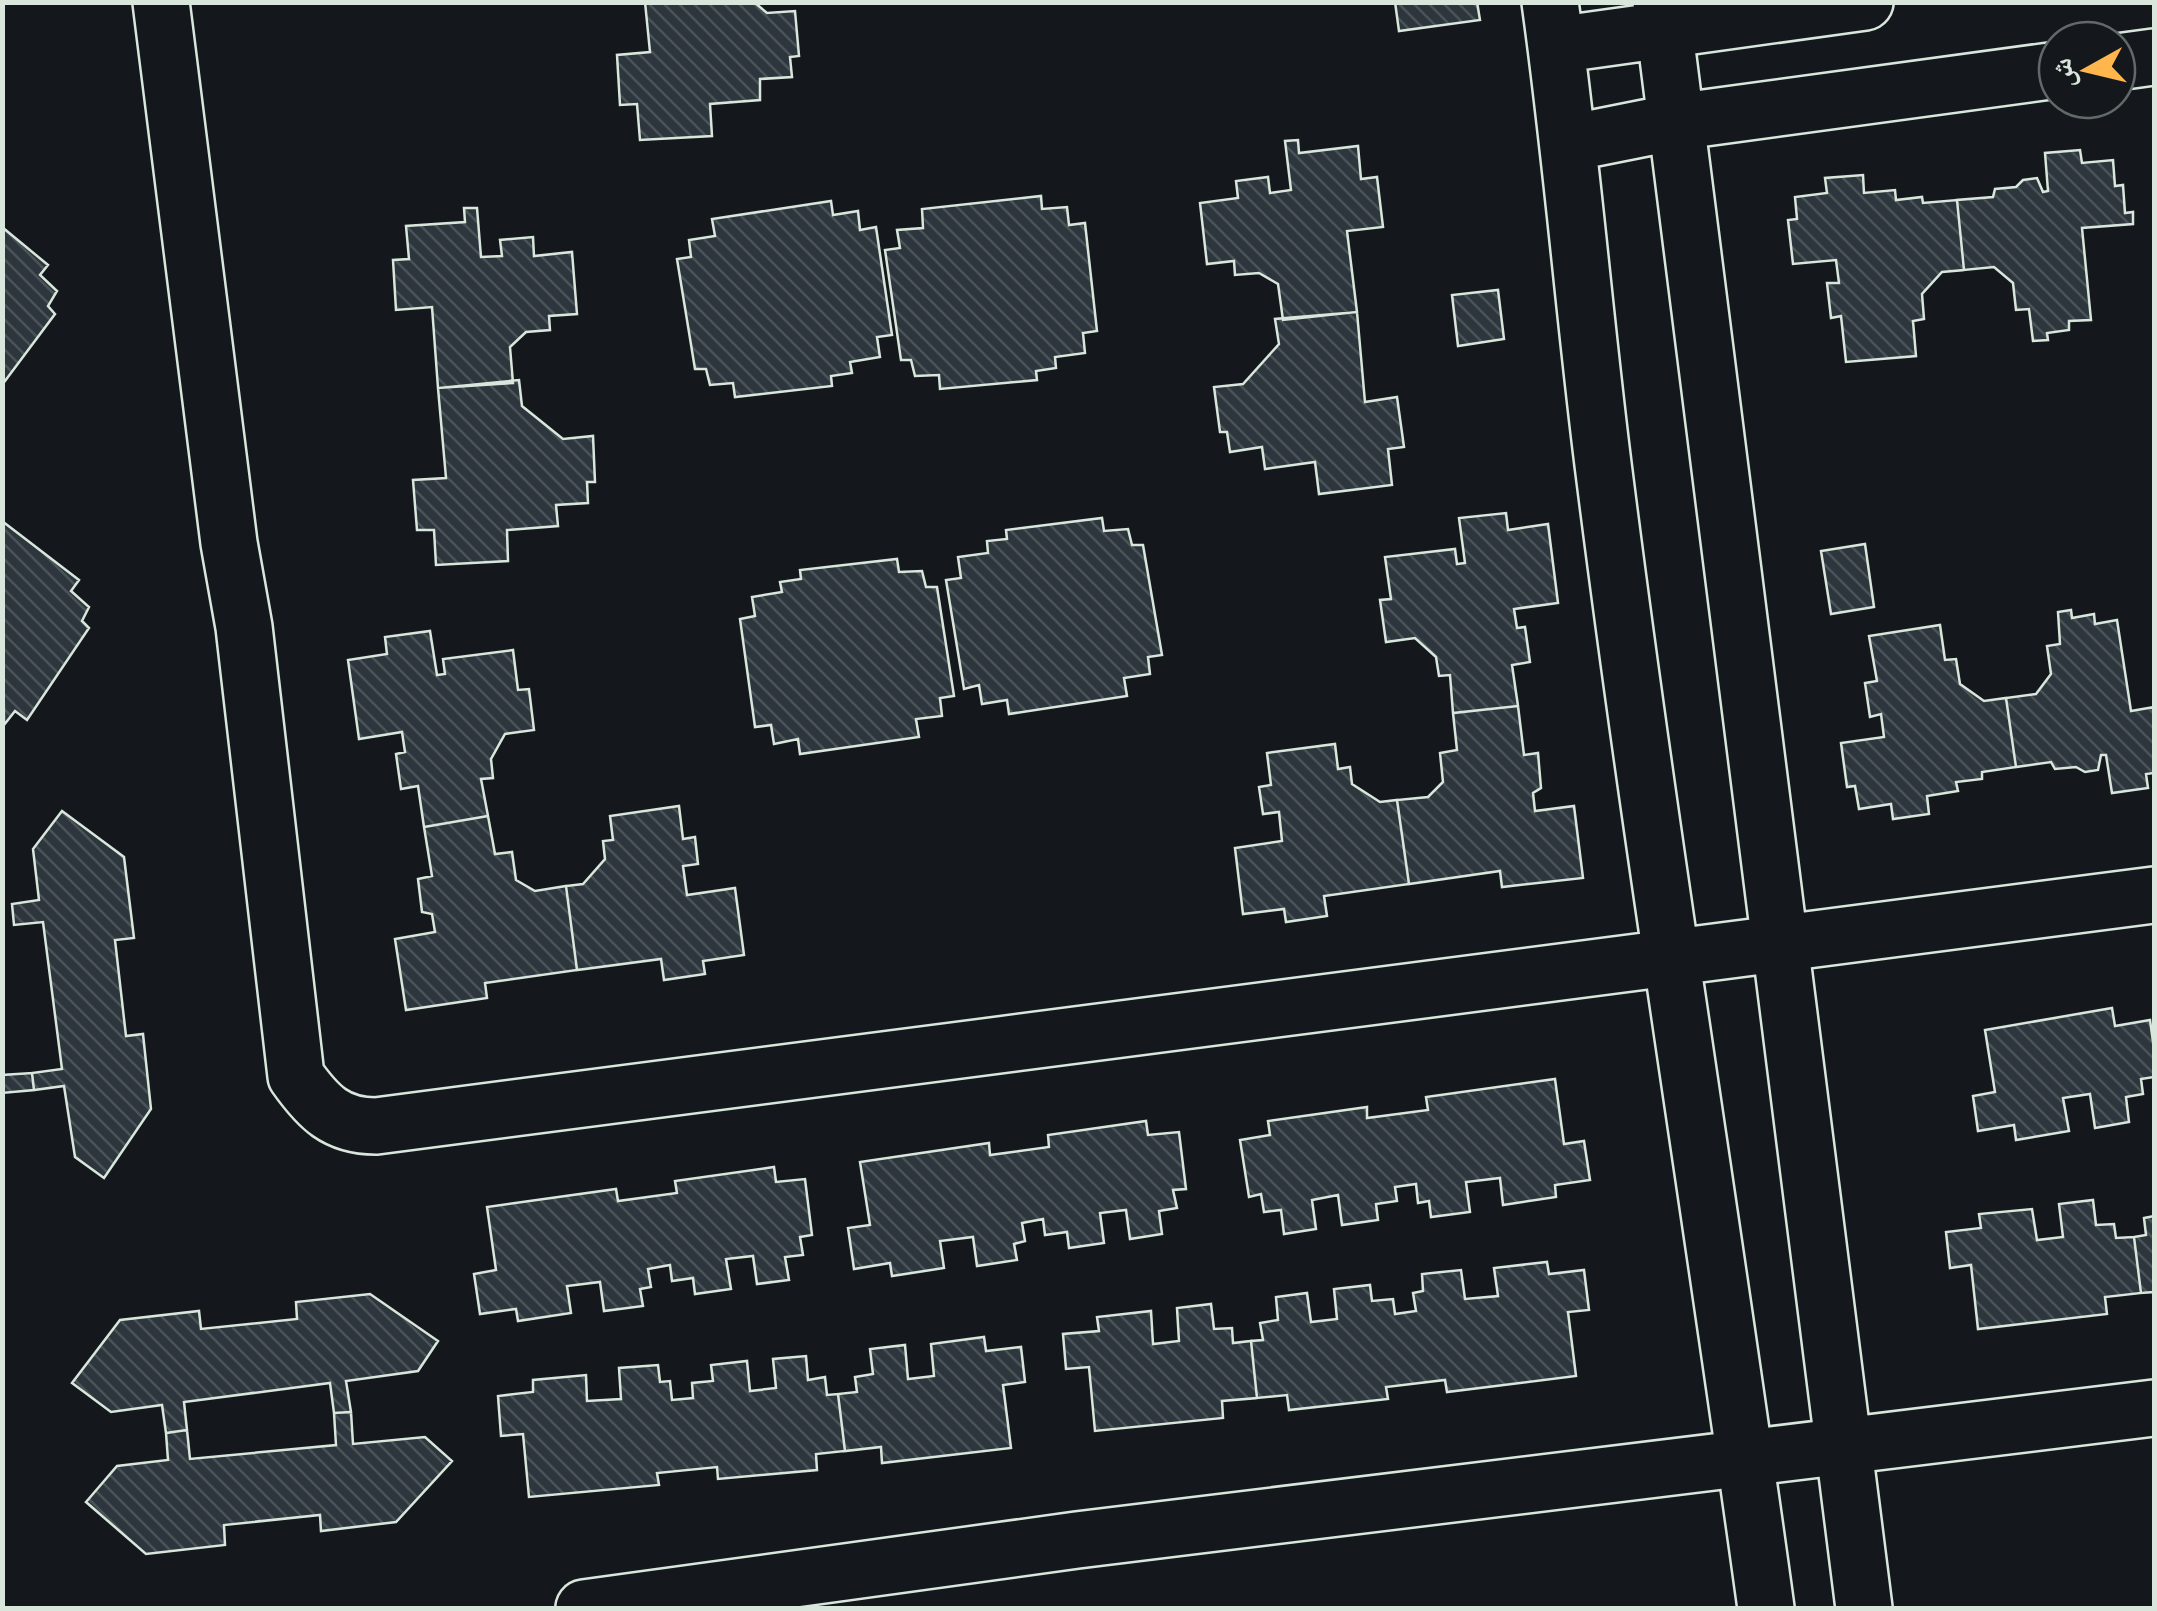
<svg xmlns="http://www.w3.org/2000/svg" width="2157" height="1611" font-family="'Golos Text','Noto Naskh Arabic',sans-serif">
  <defs>
    <pattern id="building-back-hatch" width="6" height="6" patternUnits="userSpaceOnUse" patternTransform="scale(2.5)"><rect width="6" height="6" fill="#2c363c"/><path d="M-1 5l2 2M0 0l6 6M5-1l2 2" fill="none" stroke="#4a5358"/></pattern>
  </defs>
  <rect width="100%" height="100%" fill="#14181c"/>
  <path fill="url(#building-back-hatch)" stroke="#d8e6dc" stroke-width="2.5" d="M645,2H754L767,13L795,11L799,56L790,57L792,77L760,79V100L710,104L712,136L640,140L637,104L620,105L617,55L650,52Z
    M1395,2H1477L1480,20L1399,31Z
    M1298,140L1299,153L1358,146L1361,179L1377,177L1383,227L1347,231L1357,312L1283,320L1278,284L1259,273L1235,275L1234,261L1207,264L1200,203L1238,198L1236,181L1268,177L1270,193L1291,190L1285,141Z
    M2080,150L2082,163L2113,160L2115,186L2123,185L2125,213L2133,212V224L2082,228L2091,320L2069,321V330L2047,333L2048,340L2033,341L2029,309L2016,310L2013,283L1994,267L1964,270L1957,200L1993,197L1995,189L2016,187L2023,180L2037,178L2043,192L2048,191L2045,153Z
    M1863,175L1864,193L1895,190L1896,200L1922,197L1923,203L1957,200L1964,270L1942,272L1922,294L1924,319L1913,321L1916,356L1846,362L1841,316L1831,318L1827,283H1839L1836,260L1793,264L1788,220L1797,219L1795,197L1827,193L1825,178Z
    M1041,196L1042,209L1067,207L1069,225L1085,223L1097,331L1083,333L1085,353L1055,357L1056,368L1036,371L1037,380L940,389L939,375L915,376L911,360H901L885,250L900,248L897,230L923,228L922,209Z
    M831,201L833,215L858,211L860,230L876,227L892,335L877,337L880,357L850,362L852,373L831,376L832,386L735,397L733,383L710,385L706,369H695L677,259L691,257L689,240L715,236L712,219Z
    M464,208H477L481,257L502,256L500,240L533,237L534,256L572,252L577,314L549,316L550,330L526,332L510,347L513,383L438,388L432,307L396,310L393,260L409,259L406,226L465,222Z
    M2,227L48,265L40,275L57,291L48,306L55,314L2,385Z
    M1498,290L1504,339L1458,346L1452,295Z
    M1357,312L1365,402L1397,397L1404,447L1388,449L1392,485L1319,494L1315,462L1265,469L1262,447L1230,452L1227,432H1220L1214,387L1243,384L1279,344L1275,319Z
    M519,380L522,406L563,439L593,436L595,482H587L588,503L556,505L558,526L507,530L508,561L436,565L434,530H417L413,480L446,478L438,388Z
    M1506,513L1508,530L1548,524L1558,603L1514,609L1517,628L1525,627L1530,662L1512,665L1518,706L1453,713L1450,675L1439,676L1436,657L1415,638L1386,642L1380,600L1391,599L1385,557L1455,549L1457,564L1465,563L1459,518Z
    M1102,518L1104,531L1128,529L1132,545H1143L1162,655L1148,657L1150,674L1124,678L1127,696L1009,714L1007,700L982,704L979,685L964,689L946,580L961,578L958,557L988,553L987,541L1007,539L1006,530Z
    M2,521L79,580L71,591L89,607L82,621L89,628L27,720L15,711L4,725Z
    M1865,544L1874,607L1831,614L1821,551Z
    M897,559L899,572L922,571L926,587H937L954,696L940,698L942,716L916,719L919,737L800,754L798,739L774,744L771,725L755,727L740,619L755,616L752,597L782,592L780,582L801,579L800,570Z
    M2071,610L2072,618L2094,614L2095,624L2117,620L2131,711L2154,707V773L2146,774L2148,788L2112,793L2106,755H2101L2098,770L2085,772L2076,767L2055,769L2051,762L2016,767L2006,698L2036,694L2051,674L2047,646L2060,644L2058,612Z
    M1940,625L1945,660L1956,659L1960,684L1984,701L2006,698L2016,767L1982,772V779L1956,782L1958,791L1927,796L1929,814L1893,819L1891,804L1859,809L1855,786L1847,787L1841,743L1884,737L1881,714L1870,717L1865,683L1877,681L1869,636Z
    M430,631L437,675L445,674L443,659L513,650L518,690L529,689L534,730L505,734L491,759L493,778L481,779L488,816L424,827L418,786L401,789L396,754L405,752L402,732L359,739L348,660L387,654L385,637Z
    M1518,706L1524,755L1538,753L1541,788L1533,793L1535,811L1574,806L1583,878L1502,887L1500,871L1409,884L1397,800L1428,797L1443,782L1440,753L1457,750L1453,713Z
    M1335,744L1338,769L1350,767L1352,784L1380,802L1397,800L1409,884L1324,896L1327,916L1286,922L1284,909L1243,914L1235,848L1282,841L1279,812L1263,814L1259,787L1271,785L1267,753Z
    M679,806L683,839L695,837L698,864L683,866L687,895L735,888L744,955L703,961L705,974L664,980L661,959L577,970L566,886L583,884L605,859L603,841L613,840L610,816Z
    M62,811L124,857L134,938L115,940L126,1036L143,1034L151,1109L104,1178L75,1157L64,1086L34,1090L32,1073L62,1069L43,922L14,925L12,904L39,900L33,849Z
    M488,816L495,854L512,852L516,880L535,891L566,886L577,970L485,983L487,998L406,1010L395,939L435,932L432,914L422,912L418,879L432,876L424,827Z
    M2112,1008L2115,1026L2150,1020L2154,1049V1077L2141,1079L2143,1094L2126,1097L2129,1122L2095,1128L2090,1094L2063,1098L2069,1131L2016,1140L2014,1125L1978,1131L1973,1096L1995,1092L1985,1030Z
    M32,1073L34,1090L2,1093V1075Z
    M1555,1079L1564,1144L1584,1141L1590,1180L1555,1185L1556,1197L1503,1205L1500,1178L1466,1182L1470,1212L1431,1217L1429,1201L1418,1203L1416,1184L1395,1187L1397,1201L1376,1204L1378,1220L1342,1225L1338,1195L1312,1200L1316,1229L1284,1234L1281,1210L1264,1212L1261,1194L1249,1197L1240,1140L1270,1135L1268,1121L1367,1107V1118L1428,1110L1426,1097Z
    M1146,1121L1148,1135L1179,1132L1186,1189L1173,1190L1177,1208L1159,1211L1162,1234L1130,1239L1126,1210L1100,1213L1104,1243L1069,1248L1067,1232L1045,1235L1043,1219L1022,1223L1025,1241L1014,1244L1017,1260L977,1266L973,1237L940,1241L944,1268L892,1276L890,1263L854,1269L848,1228L870,1225L860,1162L989,1143L990,1155L1049,1147L1048,1135Z
    M774,1167L776,1182L805,1179L812,1235L800,1237L803,1255L785,1257L789,1280L757,1284L753,1256L726,1259L731,1289L695,1294L693,1278L672,1281L670,1265L648,1269L651,1287L640,1289L643,1306L604,1311L600,1282L567,1286L571,1313L518,1321L516,1309L480,1314L474,1274L496,1270L487,1207L616,1189L618,1201L677,1193L675,1181Z
    M2093,1200L2096,1225L2114,1224L2116,1238L2134,1237L2141,1293L2105,1297L2107,1314L1978,1329L1971,1265L1950,1268L1946,1232L1981,1228L1979,1214L2032,1209L2037,1240L2063,1237L2059,1204Z
    M2154,1216V1292L2141,1293L2134,1237L2146,1235L2144,1218Z
    M1547,1262L1549,1274L1584,1270L1589,1310L1568,1312L1576,1376L1447,1392L1445,1380L1386,1387L1388,1399L1289,1410L1287,1395L1257,1398L1251,1341L1263,1340L1260,1323L1278,1320L1276,1297L1307,1293L1311,1322L1337,1319L1334,1289L1370,1285L1372,1301L1393,1299L1395,1314L1416,1311L1413,1293L1423,1291L1422,1274L1461,1270L1465,1299L1498,1296L1494,1268Z
    M370,1294L438,1341L418,1371L346,1381L351,1412L334,1413L330,1383L184,1402L187,1430L166,1433L162,1405L111,1412L72,1383L120,1320L199,1311L201,1329L297,1319L296,1302Z
    M1211,1304L1214,1329L1232,1328L1233,1343L1251,1341L1257,1398L1222,1401L1223,1418L1095,1431L1089,1367L1066,1369L1063,1334L1099,1331L1097,1317L1151,1311L1153,1344L1179,1341L1177,1308Z
    M984,1337L986,1351L1021,1347L1025,1382L1003,1385L1011,1448L882,1463L881,1447L845,1451L838,1394L857,1392L855,1377L873,1374L870,1349L905,1345L908,1379L934,1376L931,1344Z
    M806,1356L808,1380L825,1377L827,1395L838,1394L845,1451L816,1454L817,1470L718,1479L717,1467L657,1473L659,1485L529,1497L523,1434L501,1436L498,1396L533,1392V1380L586,1375L587,1401L621,1399L619,1368L658,1365L660,1382L670,1381L672,1400L693,1398L692,1383L713,1381L711,1365L747,1361L750,1391L776,1388L773,1359Z
    M351,1412L353,1444L425,1437L452,1461L396,1522L321,1531L320,1515L224,1525L225,1545L146,1554L86,1502L117,1466L168,1460L166,1433L187,1430L190,1459L336,1445L334,1413Z"/>
  <g fill="none" stroke-linecap="round" stroke-linejoin="round">
    <g stroke="#d8e6dc" stroke-width="60">
      <path id="minor" d="M161,2L229,543L244,627L296,1076C318,1107 336,1126 376,1126L2154,895
        M1550,2C1572,159 1584,315 1604,472C1652,852 1714,1229 1766,1608
        M1661,2L1864,1608
        M1556,45L1865,2
        M2117,62L2154,57
        M1570,143L1675,122L2057,70
        M584,1608L1077,1540L2154,1408"/>
    </g>
    <use href="#minor" stroke="#14181c" stroke-width="55"/>
  </g>
  <rect width="2157" height="1611" fill="none" stroke="#d8e6dc" stroke-width="10"/>
  <g transform="translate(2087 70) rotate(262)"><circle r="48" fill="#14181c" stroke="#626a69" stroke-width="2.5"/>
  <path d="M0-8L18 38L0 25L-18 38Z" fill="#ffb74d"/>
  <text y="-15" font-size="28" font-weight="bold" text-anchor="middle" fill="#d8e6dc">ش</text>
  </g>
</svg>
